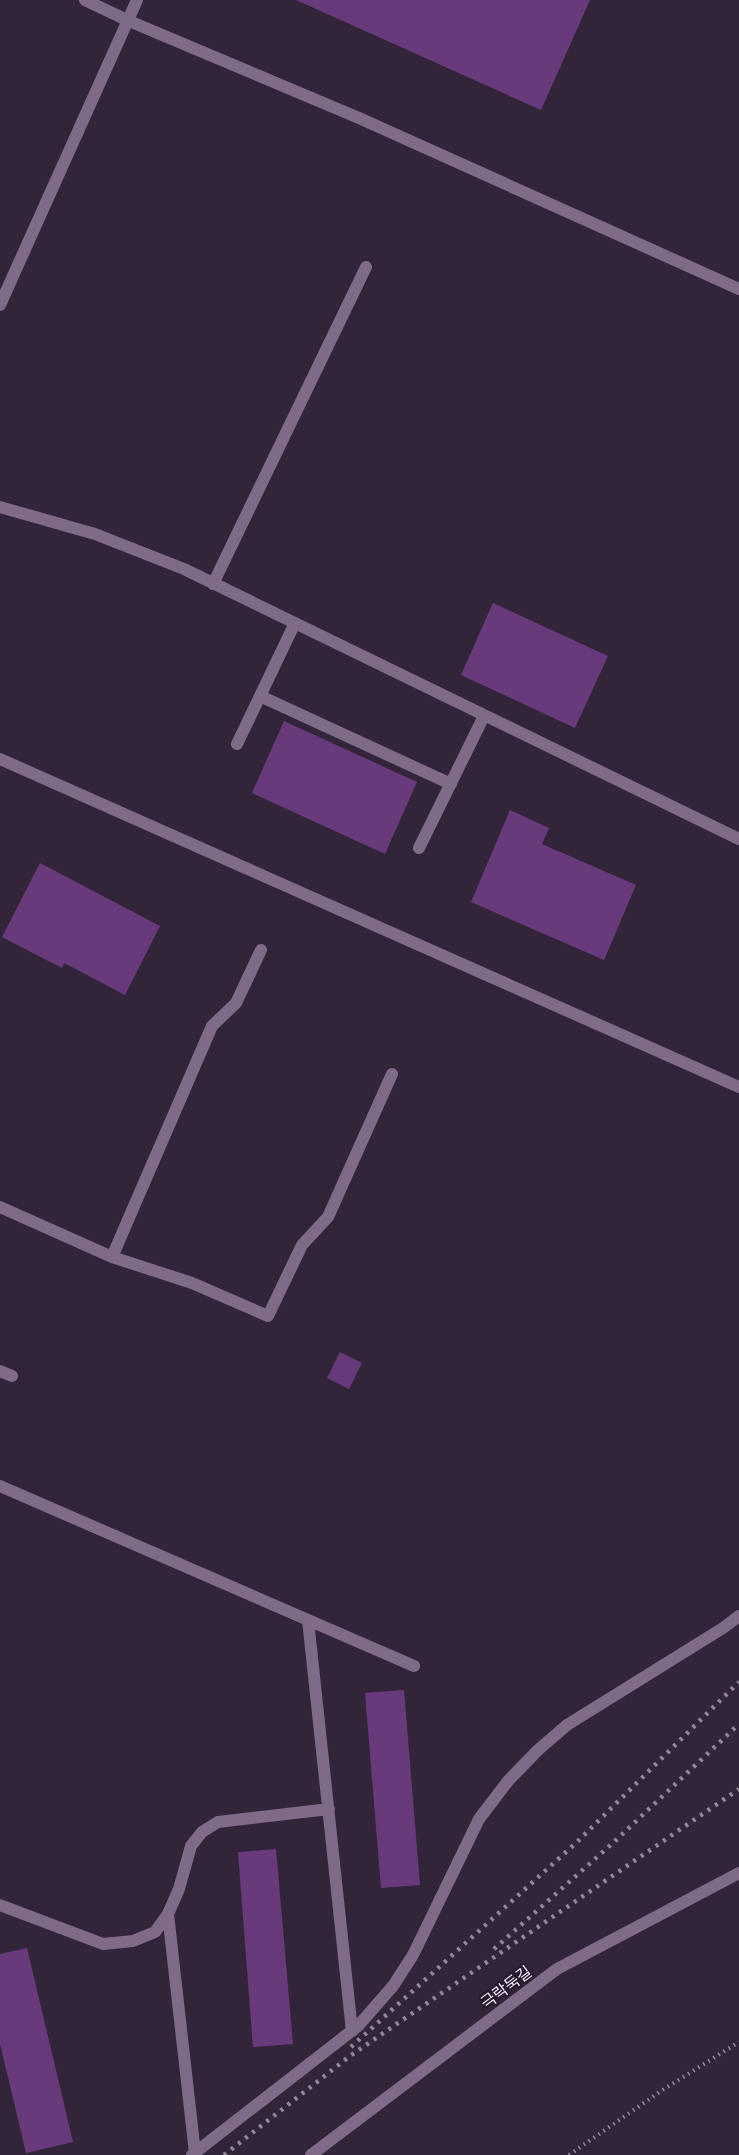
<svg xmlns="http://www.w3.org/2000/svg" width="739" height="2155" font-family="'Fira Sans Condensed','Noto Sans KR',sans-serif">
  <rect width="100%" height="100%" fill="#332539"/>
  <path fill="#693a7b" d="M296,0H590L541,110Z
    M493,603L608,656L575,728L461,675Z
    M284,721L417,782L385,854L252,793Z
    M510,810L549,828L542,844L636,885L604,960L471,902Z
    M40,863L160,926L125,995L64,963L62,968L2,937Z
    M340,1352L362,1363L349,1389L327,1378Z
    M404,1690L420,1885L381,1888L365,1693Z
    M276,1849L293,2044L253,2047L238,1852Z
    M27,1948L73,2142L26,2153L0,2044V1954Z"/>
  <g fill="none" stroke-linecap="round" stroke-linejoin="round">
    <path stroke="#95899a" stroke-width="4" stroke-dasharray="1.5 4.5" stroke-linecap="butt" d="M569,2155L661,2091L739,2042"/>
    <path stroke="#7f6a88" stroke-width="12" d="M0,507L95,534L184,569L739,839
      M213,584L366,267
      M260,696L451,784
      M237,744L295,623
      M419,848L484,716
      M0,1207L112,1257L192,1283L268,1316L302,1245L328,1217L392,1074
      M112,1257L212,1026L236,1003L261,950
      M0,1371L12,1376
      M0,1486L414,1666
      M308,1620L352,2031
      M0,1905L103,1944L133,1941L155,1932L168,1914L179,1889L191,1846L202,1832L218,1822L329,1809
      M168,1914L195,2153"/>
    <path stroke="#7f6a88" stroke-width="12" d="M85,0L129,21L359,118L739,289
      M0,305L137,0
      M0,759L739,1087
      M192,2155L358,2026L393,1986L413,1955L479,1819L508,1781L538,1750L567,1725L723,1628L739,1616"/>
    <path stroke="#7f6a88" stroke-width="12" d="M311,2155L557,1969L739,1873"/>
    <path stroke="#938798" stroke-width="4.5" stroke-dasharray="3 6" stroke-linecap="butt" d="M494,1949L614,1842L739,1724
      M351,2047L577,1842L739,1682
      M224,2155L350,2056L739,1789"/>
  </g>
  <g text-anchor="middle" stroke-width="4.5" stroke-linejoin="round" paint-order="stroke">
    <g font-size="16" fill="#f2e9f6" stroke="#291b2f">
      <text transform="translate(506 1987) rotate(-37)" y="6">극락둑길</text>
    </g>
  </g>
</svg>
